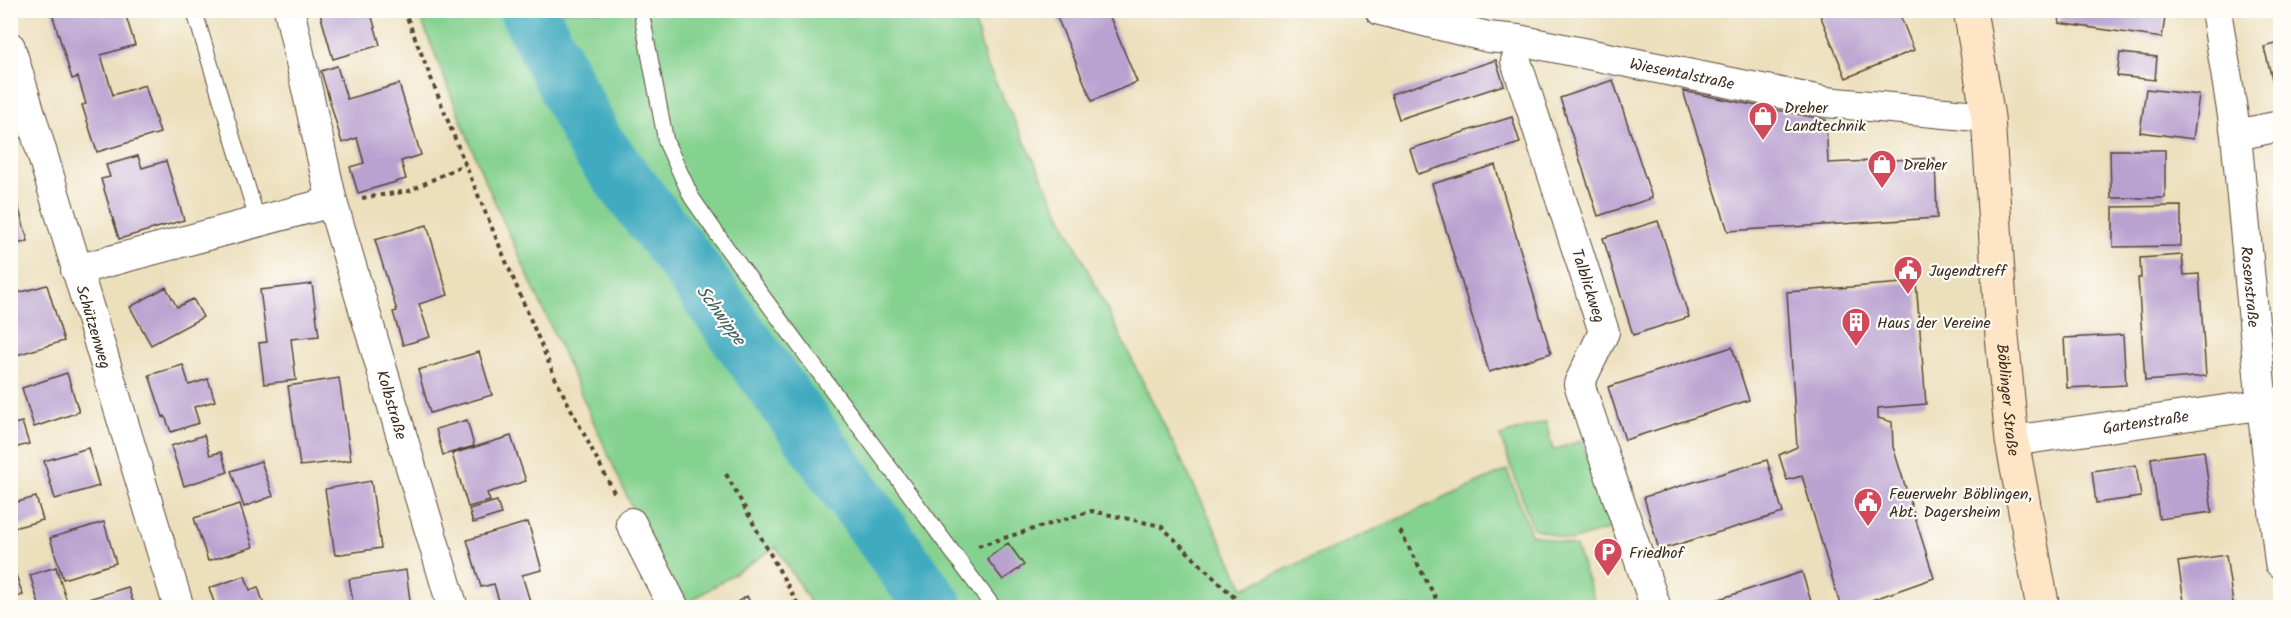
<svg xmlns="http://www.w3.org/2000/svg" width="2291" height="618" font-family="Kalam,sans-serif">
  <rect width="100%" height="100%" fill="#fdfcf7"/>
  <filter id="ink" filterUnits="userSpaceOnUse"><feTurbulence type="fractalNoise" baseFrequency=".0167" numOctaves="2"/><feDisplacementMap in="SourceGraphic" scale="12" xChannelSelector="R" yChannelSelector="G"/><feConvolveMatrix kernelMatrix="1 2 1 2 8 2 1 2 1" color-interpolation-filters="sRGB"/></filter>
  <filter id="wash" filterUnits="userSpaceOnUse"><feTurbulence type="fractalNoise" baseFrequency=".008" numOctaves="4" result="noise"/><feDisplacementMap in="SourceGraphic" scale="24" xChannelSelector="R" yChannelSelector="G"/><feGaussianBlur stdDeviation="1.35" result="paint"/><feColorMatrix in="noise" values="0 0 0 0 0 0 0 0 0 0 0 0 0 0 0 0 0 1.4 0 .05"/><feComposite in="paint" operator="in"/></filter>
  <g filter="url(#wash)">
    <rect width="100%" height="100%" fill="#ecdfbc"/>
    <path fill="#85d290" stroke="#607e57" stroke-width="1.5" d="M418,11H972L985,61L1244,588L1507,470L1531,534L1576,547L1597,607H813L776,547L686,604L638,521L481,171Z
      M1546,422L1553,450L1581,441L1612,528L1571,541L1533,528L1500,436Z"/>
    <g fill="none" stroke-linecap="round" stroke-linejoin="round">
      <path stroke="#41aac0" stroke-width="58" d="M528,10L595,143L681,255L935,608"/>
    </g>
    <g id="blocks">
      <path fill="#b9a2d0" d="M51,10H124L135,45L101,55L113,95L145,85L160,133L97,152L82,105L86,104L78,77L72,79Z
        M319,10H370L380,45L333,59Z
        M1054,10H1107L1137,82L1092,101Z
        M1818,10H1898L1914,50L1846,78Z
        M2061,10H2166L2162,38L2059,23Z
        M2280,43V86L2274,87L2264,47Z
        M2120,53L2157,57L2155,80L2117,76Z
        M1496,60L1504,85L1399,119L1391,94Z
        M337,66L347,99L399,84L421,155L401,161L406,179L358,193L350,167L364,163L357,138L342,143L321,71Z
        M1613,80L1652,198L1598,216L1560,98Z
        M2146,89L2199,95L2193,139L2140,132Z
        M1683,91L1826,120L1828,163L1935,158L1937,218L1728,231Z
        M1512,117L1520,143L1418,174L1410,149Z
        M2110,150H2165V198H2111Z
        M138,156L142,168L166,161L184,220L119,239L101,179L110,177L106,165Z
        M1495,165L1551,353L1489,372L1432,184Z
        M15,195L28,241L10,246V196Z
        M2181,206V246L2113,247V207Z
        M1658,221L1689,317L1633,335L1603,238Z
        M427,225L448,295L419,304L430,337L403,345L393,312L397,311L375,240Z
        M2182,255L2184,275L2199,274L2206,376L2145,381L2138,278H2141L2140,258Z
        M1916,282L1926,404L1878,408V418L1892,422L1893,447L1934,578L1849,608H1841L1802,476L1787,480L1779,455L1797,447L1787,292Z
        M312,284L319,336L291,339L296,380L264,384L259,343L267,342L260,290Z
        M47,285L64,341L10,357V295Z
        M166,287L177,307L193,299L203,317L151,345L130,307Z
        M2123,335L2126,385L2067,388L2064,338Z
        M1732,347L1749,400L1625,440L1608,387Z
        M479,352L492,395L430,413L418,370Z
        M183,365L189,385L208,379L215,401L194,407L199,423L171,432L165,416L163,417L149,375Z
        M67,373L79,412L34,427L22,388Z
        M339,378L351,460L300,466L288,386Z
        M467,420L474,446L443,455L436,429Z
        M22,422L29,444L10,449V425Z
        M204,435L210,455L221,452L228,472L184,486L171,446Z
        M511,436L526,481L487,493L490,501L468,507L452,454Z
        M88,448L99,486L55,499L44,461Z
        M2204,451L2212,512L2159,519L2151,458Z
        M1767,460L1783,513L1659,550L1644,497Z
        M261,461L273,496L244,507L231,471Z
        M2136,465L2141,497L2096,503L2092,471Z
        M371,481L381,548L335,555L325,489Z
        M36,497L43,520L10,529V504Z
        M497,501L501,514L473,523L469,509Z
        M240,504L253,547L208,561L194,518Z
        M104,522L116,563L63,579L50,538Z
        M528,522L542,570L522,575L532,608H501L494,584L481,587L467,540Z
        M1008,543L1024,565L1003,580L987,559Z
        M2226,555L2233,604L2209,608H2185L2178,562Z
        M10,558L23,595L10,599Z
        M56,567L69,608H40L30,575Z
        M406,570L411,608H354L349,579Z
        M1802,572L1813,608H1695V607Z
        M245,576L250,590L258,587L265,608H216L209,588Z
        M128,587L135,608H84L82,601Z
        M747,596L753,608H727Z"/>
    </g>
  </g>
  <g filter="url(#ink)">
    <use href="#blocks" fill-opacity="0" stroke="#564536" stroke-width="1.5"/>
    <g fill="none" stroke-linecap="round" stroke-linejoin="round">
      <g stroke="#564536" stroke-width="17">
        <path id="lane" d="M194,10L258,222
          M643,10L642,16L666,142L692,198L726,247L994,608"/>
      </g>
      <g stroke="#564536" stroke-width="32">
        <g id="street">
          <path id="s1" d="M1380,10L1488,37L1518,40L1826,102L1988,117"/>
          <path id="s2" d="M2216,10L2236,135L2262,405L2280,563"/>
          <path id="s3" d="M290,13L332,202L453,608"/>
          <path id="s4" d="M10,47L179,608"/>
          <path id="s5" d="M1516,61L1604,332L1579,384L1656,608"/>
          <path d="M2236,135L2280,126"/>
          <path d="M76,270L332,202"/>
          <path id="s6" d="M2012,441L2280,402"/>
          <path d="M631,523L674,608"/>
        </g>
      </g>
      <g stroke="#564536" stroke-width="35">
        <g id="secondary">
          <path id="s7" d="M1970,10L1988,117L2002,336L2012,441L2043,608"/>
        </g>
      </g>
      <path stroke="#564536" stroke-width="4" stroke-dasharray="4.5 4.5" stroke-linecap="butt" d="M404,10L465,164L556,380L616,496
        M362,198L409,191L465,164
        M726,474L800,608
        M1400,531L1441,608
        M978,546L1092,511L1161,526L1245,608"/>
      <use href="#lane" stroke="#fff" stroke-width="15"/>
      <use href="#street" stroke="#fff" stroke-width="30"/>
      <use href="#secondary" stroke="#fde5c5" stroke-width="33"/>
    </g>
  </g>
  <defs>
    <g id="shop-pin" transform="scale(1.5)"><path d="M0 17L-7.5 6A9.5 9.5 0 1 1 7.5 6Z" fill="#d1495b" stroke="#fdfcf7"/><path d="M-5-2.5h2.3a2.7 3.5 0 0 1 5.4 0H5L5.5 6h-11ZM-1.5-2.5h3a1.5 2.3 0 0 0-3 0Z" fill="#fff"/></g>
    <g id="civic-pin" transform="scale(1.5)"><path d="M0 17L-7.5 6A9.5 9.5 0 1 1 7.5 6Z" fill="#d1495b" stroke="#fdfcf7"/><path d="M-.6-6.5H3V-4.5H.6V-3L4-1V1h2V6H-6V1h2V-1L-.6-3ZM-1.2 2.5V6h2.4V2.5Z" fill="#fff"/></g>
    <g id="building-pin" transform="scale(1.5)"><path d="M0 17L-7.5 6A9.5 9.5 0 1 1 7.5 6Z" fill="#d1495b" stroke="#fdfcf7"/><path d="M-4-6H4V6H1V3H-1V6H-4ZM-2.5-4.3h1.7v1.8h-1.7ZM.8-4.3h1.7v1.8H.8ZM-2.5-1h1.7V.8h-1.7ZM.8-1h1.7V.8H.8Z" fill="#fff"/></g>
    <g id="parking-pin" transform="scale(1.5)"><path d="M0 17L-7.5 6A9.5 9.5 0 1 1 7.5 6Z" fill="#d1495b" stroke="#fdfcf7"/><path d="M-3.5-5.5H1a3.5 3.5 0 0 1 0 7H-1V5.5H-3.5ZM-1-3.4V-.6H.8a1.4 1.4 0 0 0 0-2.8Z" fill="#fff"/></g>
  </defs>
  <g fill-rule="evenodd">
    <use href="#shop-pin" x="1763" y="116"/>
    <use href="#shop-pin" x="1882" y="164"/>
    <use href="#civic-pin" x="1908" y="270"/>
    <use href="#building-pin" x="1856" y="322"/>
    <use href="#civic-pin" x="1868" y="502"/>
    <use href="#parking-pin" x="1608" y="552"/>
  </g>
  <g text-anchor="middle" stroke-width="4.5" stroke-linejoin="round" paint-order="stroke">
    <g font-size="16" fill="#3b2a1e" stroke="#fdfcf7">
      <text dy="6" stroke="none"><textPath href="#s1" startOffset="309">Wiesentalstraße</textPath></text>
      <text dy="6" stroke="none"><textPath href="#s5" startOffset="236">Talblickweg</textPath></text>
      <text dy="6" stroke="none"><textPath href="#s2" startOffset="279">Rosenstraße</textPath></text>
      <text dy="6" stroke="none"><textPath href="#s4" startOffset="292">Schützenweg</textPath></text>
      <text dy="6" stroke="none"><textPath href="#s7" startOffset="392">Böblinger Straße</textPath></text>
      <text dy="6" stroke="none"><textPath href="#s3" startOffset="405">Kolbstraße</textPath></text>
      <text dy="6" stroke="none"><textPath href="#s6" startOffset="135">Gartenstraße</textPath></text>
    </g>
    <g font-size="16" fill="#3b2a1e" stroke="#fdfcf7" text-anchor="start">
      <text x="1784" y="113">Dreher<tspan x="1784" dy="18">Landtechnik</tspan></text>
      <text x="1903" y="170">Dreher</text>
      <text x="1929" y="276">Jugendtreff</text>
      <text x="1877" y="328">Haus der Vereine</text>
      <text x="1889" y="499">Feuerwehr Böblingen,<tspan x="1889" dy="18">Abt. Dagersheim</tspan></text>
      <text x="1629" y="558">Friedhof</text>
    </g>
    <g font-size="18" font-style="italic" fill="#3d5d5f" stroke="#fdfcf7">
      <text transform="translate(721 315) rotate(54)" y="6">Schwippe</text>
    </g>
  </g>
  <rect width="2291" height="618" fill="none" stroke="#fdfcf7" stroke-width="36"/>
</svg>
